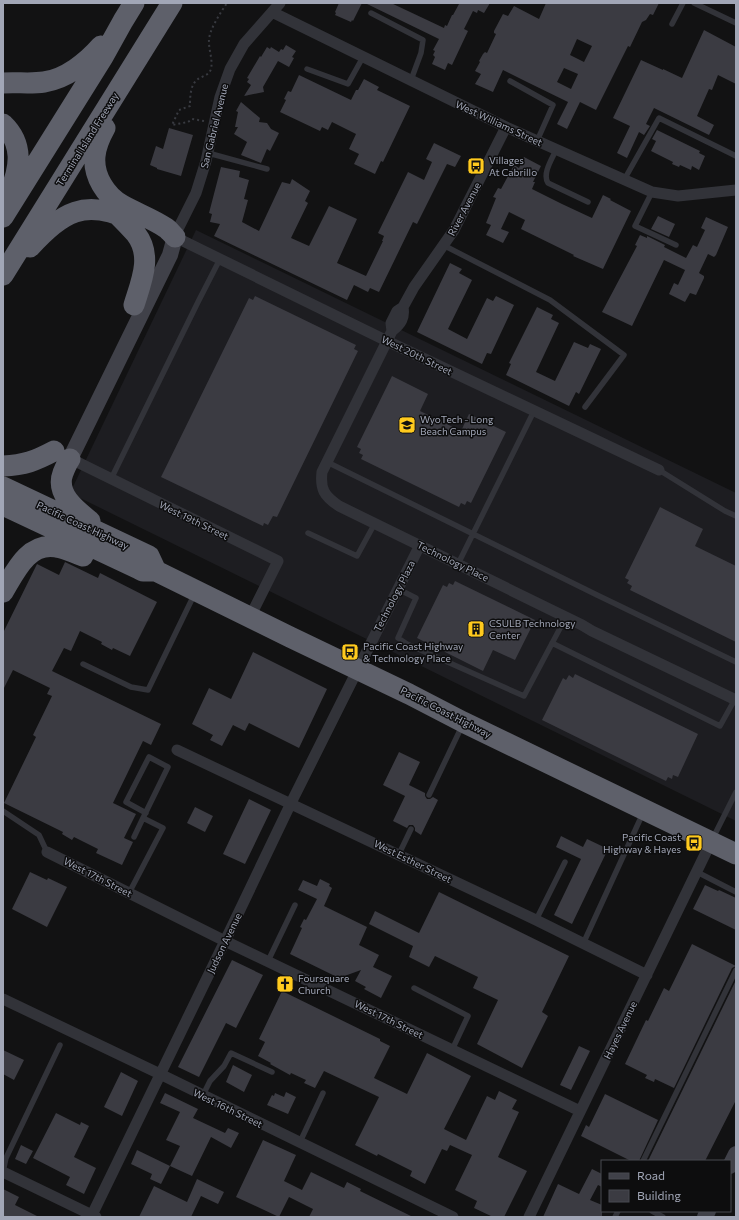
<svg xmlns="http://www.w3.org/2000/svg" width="739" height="1220" font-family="Commissioner,sans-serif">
  <rect width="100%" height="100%" fill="#121213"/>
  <path fill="#1d1d21" d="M196,230L736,493V821L70,493Z"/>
  <path fill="#3b3b42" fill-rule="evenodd" d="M339,3H362L353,21L352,20L351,22L335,15L336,13L335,12Z
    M365,3H391L444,28L445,25L447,26L452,15H453L459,4L457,3H490L484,13L478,10L477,13L473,11L464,29L468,31L452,65L448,63L445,70L432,64L435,57L433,55L435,51L433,50L439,39Z
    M546,3H659L653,15L650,14L646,20L642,22L630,47L628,46L596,110L580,102L567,129L557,124L568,102L527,82L503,70L493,92L475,84L481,74L475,71L480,62L479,61L483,54L485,52L487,53L496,34L494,33V31L503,14L508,16L514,6L539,19ZM577,39L592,46L584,62L570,55ZM564,68L578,74L571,89L557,82Z
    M704,30L736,47V84L718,75L712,90L709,89L697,116L714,125L709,135L654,108L646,124L650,126L644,135L639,132L627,158L617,153L630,126L613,118L641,60L663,70V69L682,78Z
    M286,45L296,51L292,57L294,58L289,67L278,61L263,87L264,92L244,96L251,85L247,82L249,79L247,78L260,56L261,57L267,47L270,49L271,47L279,52L281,49L283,50Z
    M299,75L351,100L356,90H358L364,79L379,87L377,90L410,106L383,162L381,161L375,174L354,164L359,154L349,149L356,134L332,122L328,130L322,127L320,131L280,112L286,100L284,99L288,91L291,92Z
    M241,102L260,118L259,122L267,123L271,129L279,133L270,151L267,149L261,163L241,155L247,142L234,134L238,127H235L238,112L236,111Z
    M169,128L193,135L181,176L157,169V168L150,165L156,146L163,149Z
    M657,130L700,151L699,153L705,156L699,170L692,166L691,170L680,165L679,167L672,164L673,162L651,151L656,141L652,139Z
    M434,143L461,156L455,167L447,164L417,224L413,222L379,292L370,288L368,292L354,285L347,300L214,236L220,224L210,222L212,214L209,213L221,167L240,171L239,177L249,180L244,199L248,200L242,222L259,231L282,182L290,184L292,179L310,191L305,201L308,203L291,238L309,246L329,206L357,219L337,263L366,276L383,241H382L384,236L378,233L408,172L424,180L432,162L426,159Z
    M524,157L541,166L533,182H535L532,189L562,204L592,218L603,195L611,199L610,200L631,211L603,269L573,256L574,255L521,229L525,220L509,212L501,229L509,232L503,243L486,235L491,225L486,223L496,198L493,197L498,188L501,189L514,165L519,168Z
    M658,216L675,224L669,237L651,229Z
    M706,217L728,227L716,255L714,257L708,254L699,273L704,276V278L696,295L690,293L685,302L669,294L674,283L678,285L685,270L664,260L632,326L602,312L637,246L635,245L640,235L647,238V236L665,245L664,247L686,258L693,245L697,247L705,230L701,228Z
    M450,263L462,269L459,273L472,280L448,329L467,339L487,298L493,301L496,296L514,305L491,354L487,353L482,364L417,332Z
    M255,296L356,345L354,349L358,351L277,517L273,516L268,525L264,523L263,526L161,477L249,298L253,300Z
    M537,307L553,315L551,319L559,323L536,372L555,381L574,342L588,348L590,344L601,349L579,394L576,392L569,406L506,375L511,364L509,363Z
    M392,376L428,394L420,411L461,431L469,414L506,432L471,503L467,501L465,505L461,503L459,507L361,459L363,455L359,453L361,449L357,447Z
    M660,507L703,529L695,546L736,566V642L630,590L632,586L627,583L629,580L625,578Z
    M65,562L98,578L100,573L157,602L130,656L113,648L112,650L101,644L102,642L80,631L71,651L64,648L52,671L161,724L151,745L143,741L113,803L136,814L124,838L133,842L122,865L96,853L98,849L74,837L72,840L62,834L63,832L4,803L36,737L33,735L52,696L47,694L50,688L13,670L3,690V633L37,564L59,575Z
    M455,581L535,620L515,660L493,650L483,671L417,638L443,585L447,587L449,583L453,585Z
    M253,652L327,689L299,748L249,723L245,731L233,725L222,746L210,740L213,735L192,724L209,688L231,699Z
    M575,674L698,734L678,777L673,775L672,779L668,777L666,781L542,720L563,678L566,680L569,675L573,678Z
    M399,752L420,762L409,785L425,793V796L427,799H430L433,797L438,800L421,835L415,831V828L413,825H409L407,828L393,821L405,796L383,785Z
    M249,799L271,810L245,864L223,854Z
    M195,807L213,816L205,832L187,823Z
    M561,836L583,847L587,839L608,849L572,924L554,915L581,859L556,847Z
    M30,872L47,880L48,878L67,887L47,927L12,909Z
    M320,879L330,884L329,886L332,888L324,906L367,927L359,945L379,955L373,967L392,976L381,998L364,989L366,987L355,981L361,970L339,978L290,954L302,928L300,927L304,919L306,920L317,899L298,890L303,880L317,886Z
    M705,885L718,891L719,890L736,898V930L693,909Z
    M439,892L569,956L542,1012L548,1016L522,1068L477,1044L498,1000L473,988L478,977L435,956L429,967L409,957L413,946L369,924L375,911L419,933Z
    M692,944L736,966L732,968L674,1088L655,1079L654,1082L645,1078L647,1075L625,1064L646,1020L648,1021L664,988L669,991Z
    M232,960L263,975L236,1028L226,1023L199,1077L178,1067Z
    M736,980V1100L705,1161H648Z
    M282,991L380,1039V1041L390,1046L374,1078L407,1094L427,1053L471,1076L444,1129L466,1140L487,1096L495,1100L499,1091L517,1100L512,1109L519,1112L498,1157L527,1171L504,1217H493L474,1208L477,1201L455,1190L472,1155L450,1145L447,1151L442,1149L425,1184L410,1176L412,1171L378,1154L377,1156L355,1145L379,1097L324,1071L315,1088L304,1083L306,1080L291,1073L290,1075L270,1064L271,1063L258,1056L265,1042L259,1039Z
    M579,1046L590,1051L571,1090L560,1085Z
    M3,1050L24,1060L14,1080L3,1074Z
    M233,1065L252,1075L244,1092L226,1082Z
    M121,1072L138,1081L122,1116L104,1107Z
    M286,1092L296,1097L288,1114L267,1105L272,1095L274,1096L275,1093L284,1097Z
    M165,1093L198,1109L193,1118L225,1133L228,1128L239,1133L231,1148L211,1137L192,1176L170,1166L180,1146L166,1140L180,1112L160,1103Z
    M605,1094L658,1120L639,1161H631L581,1136L586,1125L589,1127Z
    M56,1113L80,1125L81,1122L89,1126L74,1157L96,1168L84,1194L66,1185L70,1177L33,1158Z
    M263,1140L296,1155L284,1181L302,1190L311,1172L344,1188L347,1182L361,1189L360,1191L413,1217H309L313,1209L289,1197L279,1217L236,1197Z
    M21,1145L33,1151L26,1164L15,1159Z
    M137,1150L170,1166L161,1184L150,1179L152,1174L131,1164Z
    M592,1169L602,1174V1187L598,1185L590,1200L602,1205V1217H543L558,1184L579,1194Z
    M197,1179L224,1192L218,1204L201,1196L191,1217H139L154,1186L187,1202Z
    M3,1189L19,1197L15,1205L39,1217H3Z"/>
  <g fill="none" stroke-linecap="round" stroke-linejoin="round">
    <path stroke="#383a40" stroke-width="2" stroke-dasharray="2 3" stroke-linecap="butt" d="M204,121L192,119L188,122L172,125L179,110L190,106C190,99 190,85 197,80C201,76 209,76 211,69C213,60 209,51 209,42C208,31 221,12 227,3"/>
    <path stroke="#323339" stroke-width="5.5" d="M694,3L736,23
      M371,13L423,40L421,53L411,80
      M672,24L683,3
      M307,69L348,84L363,57
      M510,81L553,105L537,141
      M556,150C552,159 542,174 548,183L588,202
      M208,153L267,169
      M624,180L659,118L736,156
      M652,192L635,226L676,245
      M443,245L550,300L624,355L585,407
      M327,462L597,595L736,662
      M659,470L725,511L736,516
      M111,479L198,302L220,259
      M308,533L357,556L375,523
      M458,564L534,411
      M398,589L416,598L398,638L407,644L524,696L566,617
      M552,643L720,726L735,699
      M83,664L131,687L148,690L194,595
      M429,795L462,726
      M3,811L39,835L47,852
      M134,837L143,818
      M713,838L736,792
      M399,854L411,829
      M697,872L736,892
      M129,893L163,828L143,818L168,767L149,757L126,802L146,813
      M536,920L565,862
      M583,944L643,813
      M268,961L295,905
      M414,988L468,1016L452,1050
      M203,1095L210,1081L224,1066L231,1053L272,1072
      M300,1142L323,1093
      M643,1161L736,970
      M3,1172L6,1158L60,1045
      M652,1211L663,1217
      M615,1217L618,1211"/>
    <path stroke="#323339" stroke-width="11" d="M272,12L506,127L652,192L678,196L736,190
      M175,237L387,341L659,470
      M173,239L196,193L206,161L220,97L230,69L244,44L280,3
      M403,307C405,318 401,324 392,331L322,472C320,489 324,496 339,506L582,625L592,631L736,700
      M392,331L391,323L397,311L403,307L414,287L454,230L506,127
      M67,457L278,561L250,617
      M177,750L536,920L647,975
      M47,852L225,941L580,1111
      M3,999L160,1074L453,1217
      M3,1172L96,1217
      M91,1217L225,941L291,803L420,545
      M529,1217L711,842"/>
    <path stroke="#404149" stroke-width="16" d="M70,459L170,255L175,237
      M730,1166L736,1154
      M705,1217L708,1211"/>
    <path stroke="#5e606a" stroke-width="21" d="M3,83C16,82 31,84 44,82C66,79 87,62 101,46
      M3,124C24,144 20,168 10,192
      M105,128C100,137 96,146 95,156C93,176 106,196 122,205C136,213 153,219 166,228C169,230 172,234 175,237
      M116,213C123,220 130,227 136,234C153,256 141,282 134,305
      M3,217L103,57L123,21L134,3
      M30,247C63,212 84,198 131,220
      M3,275L172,3
      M70,459C67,463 65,468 63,473C55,494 76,510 90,521
      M3,466C25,465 35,461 54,451
      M3,487L149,556L156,571
      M3,505L139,569L143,571H156L290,637L409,694L463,722L736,854
      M3,592C15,572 28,542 56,547C66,548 74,553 83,556"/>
  </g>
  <defs>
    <g id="bus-square" transform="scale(0.9)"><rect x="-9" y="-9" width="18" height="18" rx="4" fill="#ffca1e" stroke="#0d0d0e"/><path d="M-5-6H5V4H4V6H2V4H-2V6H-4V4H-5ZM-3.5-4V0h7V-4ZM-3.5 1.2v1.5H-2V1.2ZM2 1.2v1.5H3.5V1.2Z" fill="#111"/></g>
    <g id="school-square" transform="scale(0.9)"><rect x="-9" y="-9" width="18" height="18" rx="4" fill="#ffca1e" stroke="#0d0d0e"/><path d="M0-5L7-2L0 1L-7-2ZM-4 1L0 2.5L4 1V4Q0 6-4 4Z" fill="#111"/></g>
    <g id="building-square" transform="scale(0.9)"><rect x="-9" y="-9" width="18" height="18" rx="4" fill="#ffca1e" stroke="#0d0d0e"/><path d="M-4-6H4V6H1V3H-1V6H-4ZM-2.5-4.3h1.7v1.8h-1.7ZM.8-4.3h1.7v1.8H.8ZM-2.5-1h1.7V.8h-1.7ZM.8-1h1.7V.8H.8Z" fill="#111"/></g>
    <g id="church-square" transform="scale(0.9)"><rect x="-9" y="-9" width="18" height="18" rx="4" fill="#ffca1e" stroke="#0d0d0e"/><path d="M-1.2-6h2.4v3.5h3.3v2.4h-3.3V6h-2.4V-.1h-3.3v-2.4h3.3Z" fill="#111"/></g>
  </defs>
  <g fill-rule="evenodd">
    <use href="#bus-square" x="476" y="166"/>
    <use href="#school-square" x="407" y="425"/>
    <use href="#building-square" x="476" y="629"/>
    <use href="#bus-square" x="350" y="652"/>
    <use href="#bus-square" x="694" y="843"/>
    <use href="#church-square" x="285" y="984"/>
  </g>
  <g text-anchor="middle" stroke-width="3" stroke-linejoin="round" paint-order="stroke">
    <g font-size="10" fill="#a1a6b6" stroke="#0d0d0e">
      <text transform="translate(499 123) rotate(25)" y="4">West Williams Street</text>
      <text transform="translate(214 126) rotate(-76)" y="4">San Gabriel Avenue</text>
      <text transform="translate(87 139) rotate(-58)" y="4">Terminal Island Freeway</text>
      <text transform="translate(464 209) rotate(-62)" y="4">River Avenue</text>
      <text transform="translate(417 355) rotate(26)" y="4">West 20th Street</text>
      <text transform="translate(194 520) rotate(26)" y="4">West 19th Street</text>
      <text transform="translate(83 525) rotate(25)" y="4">Pacific Coast Highway</text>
      <text transform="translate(453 561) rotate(26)" y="4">Technology Place</text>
      <text transform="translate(394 596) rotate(-63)" y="4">Technology Plaza</text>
      <text transform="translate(446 712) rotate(27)" y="4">Pacific Coast Highway</text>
      <text transform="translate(413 861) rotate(26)" y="4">West Esther Street</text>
      <text transform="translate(98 877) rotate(27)" y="4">West 17th Street</text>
      <text transform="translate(224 943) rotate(-64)" y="4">Judson Avenue</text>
      <text transform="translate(389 1019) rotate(26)" y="4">West 17th Street</text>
      <text transform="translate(620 1030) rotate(-64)" y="4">Hayes Avenue</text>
      <text transform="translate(228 1108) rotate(26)" y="4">West 16th Street</text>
    </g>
    <g font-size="10" fill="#a1a6b6" stroke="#0d0d0e" text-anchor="start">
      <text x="489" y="164">Villages<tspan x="489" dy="12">At Cabrillo</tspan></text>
      <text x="420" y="423">WyoTech - Long<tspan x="420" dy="12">Beach Campus</tspan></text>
      <text x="489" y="627">CSULB Technology<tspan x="489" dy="12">Center</tspan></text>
      <text x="363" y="650">Pacific Coast Highway<tspan x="363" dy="12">&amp; Technology Place</tspan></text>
      <text x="681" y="841" text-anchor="end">Pacific Coast<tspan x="681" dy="12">Highway &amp; Hayes</tspan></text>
      <text x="298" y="982">Foursquare<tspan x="298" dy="12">Church</tspan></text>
    </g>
  </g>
  <rect width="739" height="1220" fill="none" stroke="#a1a6b6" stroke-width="8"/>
  <rect x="601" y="1160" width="130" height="52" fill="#0d0d0e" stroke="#484a51"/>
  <rect x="609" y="1173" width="20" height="6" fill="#404149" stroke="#484a51"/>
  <text x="637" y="1180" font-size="12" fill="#a1a6b6">Road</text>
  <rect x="609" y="1190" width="20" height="12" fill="#3b3b42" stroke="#484a51"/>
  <text x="637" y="1200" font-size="12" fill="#a1a6b6">Building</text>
</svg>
